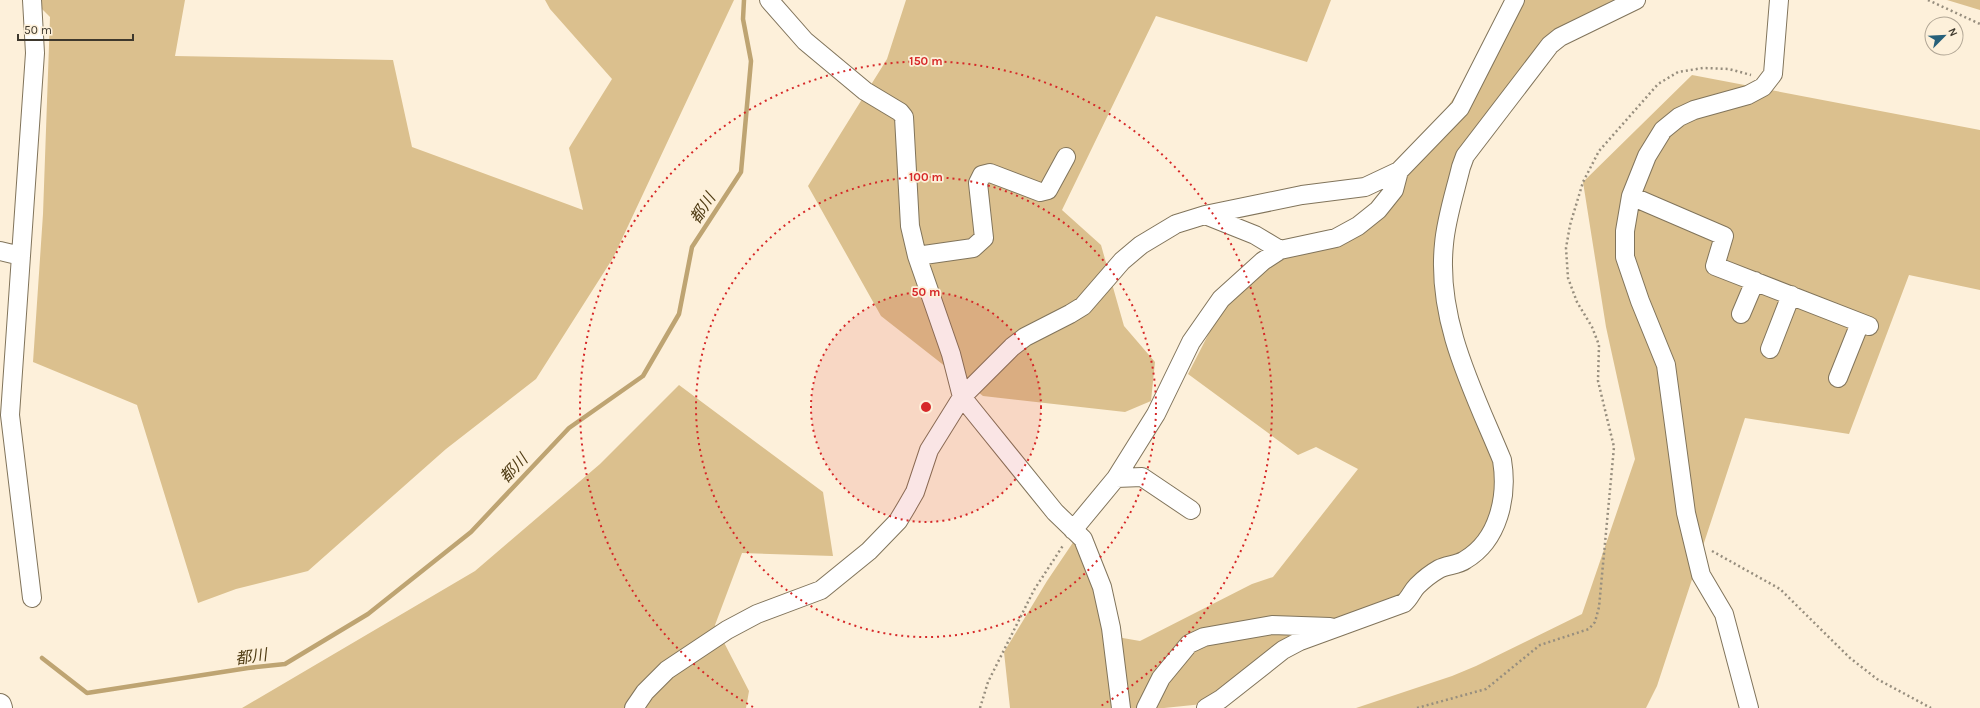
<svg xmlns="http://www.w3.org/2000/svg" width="1980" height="708" font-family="Karla,'Noto Sans JP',sans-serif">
  <rect width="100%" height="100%" fill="#fdf0da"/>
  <path fill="#dbc08e" d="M33,0H185L175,56L393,60L412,147L583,210L569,148L612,79L550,9L545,0H734L613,258L536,379L446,449L308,571L236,589L198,603L137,405L33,362L43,214L50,17Z
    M906,0H1331L1307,62L1156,16L1062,210L1101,245L1124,326L1155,362L1151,401L1125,412L983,396L881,316L808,186L887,59Z
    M1518,0H1624L1551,37L1461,156L1439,276L1489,439L1499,491L1483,538L1404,597L1341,623L1203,704L1164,708H1128L1117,637L1140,641L1252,584L1273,577L1358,469L1316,447L1298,455L1188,374L1226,300L1233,293L1288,254L1340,243L1422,146Z
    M1947,0H1980V10Z
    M1692,75L1980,130V290L1909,275L1849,434L1745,418L1657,686L1646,708H1356L1452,676L1476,666L1582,614L1635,459L1606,327L1583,182Z
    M679,385L823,492L833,556L742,553L715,625L749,691L746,708H242L475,571L600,464Z
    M1074,541L1093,574L1117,708H1010L1004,652L1047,581Z"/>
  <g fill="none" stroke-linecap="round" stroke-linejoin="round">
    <path stroke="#bea472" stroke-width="4.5" d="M42,658L87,693L248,668L285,664L368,614L471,532L569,428L643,376L679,314L692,247L741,172L751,61L743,19L744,0"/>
    <g stroke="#81745b" stroke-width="20">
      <path id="minor" d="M32,0L35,53L10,415L32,598
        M769,0L805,41L865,91L900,112L904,117L910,226L917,256L951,354L962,397L1055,512L1083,539L1102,587L1111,628L1121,708
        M1631,196L1724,236L1715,266L1869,326
        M1205,215L1255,235L1280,250
        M0,251L21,256
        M917,256L973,248L984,238L978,183L982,175L990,173L1040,192L1048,190L1066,157
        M1741,314L1755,281
        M1770,349L1791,295
        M1838,378L1860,323
        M1116,478L1142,477L1191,510
        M1073,530L1116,478L1156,414L1191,342L1221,299L1263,261L1280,250L1336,238L1358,226L1378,210L1394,190L1399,171
        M634,708L645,692L667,670L727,630L757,614L821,590L869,551L898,521L907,506L915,492L929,450L962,397L1012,347L1025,337L1070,314L1083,306L1122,261L1141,245L1176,224L1205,215L1302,195L1365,187L1399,171L1460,108L1515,0
        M1146,708L1161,678L1189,644L1204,637L1272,625L1330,627
        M1206,708L1221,699L1283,650L1300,641L1404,603C1410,598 1412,591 1417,586C1423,580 1432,573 1439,569C1447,565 1458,565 1465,560C1499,540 1508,496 1502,460C1474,392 1436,321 1444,244C1446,219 1455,192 1461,167L1465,156L1550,45L1560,37L1636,0
        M1749,708L1724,614L1701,575L1686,513L1666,365L1640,301L1625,257V231L1631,196L1647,156L1663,130L1679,117L1694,110L1748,95L1763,87L1773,74L1779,0"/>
    </g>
    <g stroke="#81745b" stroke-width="24">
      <path id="primary" d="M0,705L1,708"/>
    </g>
    <path stroke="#978e7e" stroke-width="2.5" stroke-dasharray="2 3" stroke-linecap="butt" d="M1928,0L1980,24
      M1712,551L1780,589L1850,658L1877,679L1931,708
      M980,708L988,682L1034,590L1064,544
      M1417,708L1486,689L1540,645L1589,629L1595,622L1599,607L1614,447L1598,381L1599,345L1592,327L1577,302L1568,278L1566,248L1570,225L1583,182L1599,151L1658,84L1678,72L1703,68L1729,69L1751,75"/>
    <use href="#minor" stroke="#fff" stroke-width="18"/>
    <use href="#primary" stroke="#fff" stroke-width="22"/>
  </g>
  <circle cx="926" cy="407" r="115" fill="#d62828" fill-opacity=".12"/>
  <g fill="none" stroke="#d62828" stroke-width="2" stroke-dasharray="2 4">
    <circle cx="926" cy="407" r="115"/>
    <circle cx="926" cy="407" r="230"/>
    <path d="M753 707A346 346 0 1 1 1099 707"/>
  </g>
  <g text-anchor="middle" stroke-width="3.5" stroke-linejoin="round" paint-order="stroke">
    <g font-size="16" font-style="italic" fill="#513d15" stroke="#fdf0da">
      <text transform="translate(702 208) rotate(-57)" y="6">都川</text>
      <text transform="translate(513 468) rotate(-47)" y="6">都川</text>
      <text transform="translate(251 656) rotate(-8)" y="6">都川</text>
    </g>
  </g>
  <circle cx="926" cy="407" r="6" fill="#d62828" stroke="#fdf0da" stroke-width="2"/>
  <g font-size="12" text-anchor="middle" font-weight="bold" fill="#d62828" stroke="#fdf0da" stroke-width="3.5" stroke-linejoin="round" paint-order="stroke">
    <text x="926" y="65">150 m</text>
    <text x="926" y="181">100 m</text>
    <text x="926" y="296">50 m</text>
  </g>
  <g transform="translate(1944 36) rotate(66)"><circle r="19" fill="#fdf0da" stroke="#b1a695"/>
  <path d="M0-3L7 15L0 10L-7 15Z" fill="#27607a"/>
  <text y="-6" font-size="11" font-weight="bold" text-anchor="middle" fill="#3e382d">N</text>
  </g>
  <path d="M18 34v6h115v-6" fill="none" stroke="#3e382d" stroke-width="2"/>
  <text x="24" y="34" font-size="12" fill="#3e382d" stroke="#fdf0da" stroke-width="3" paint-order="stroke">50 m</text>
</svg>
